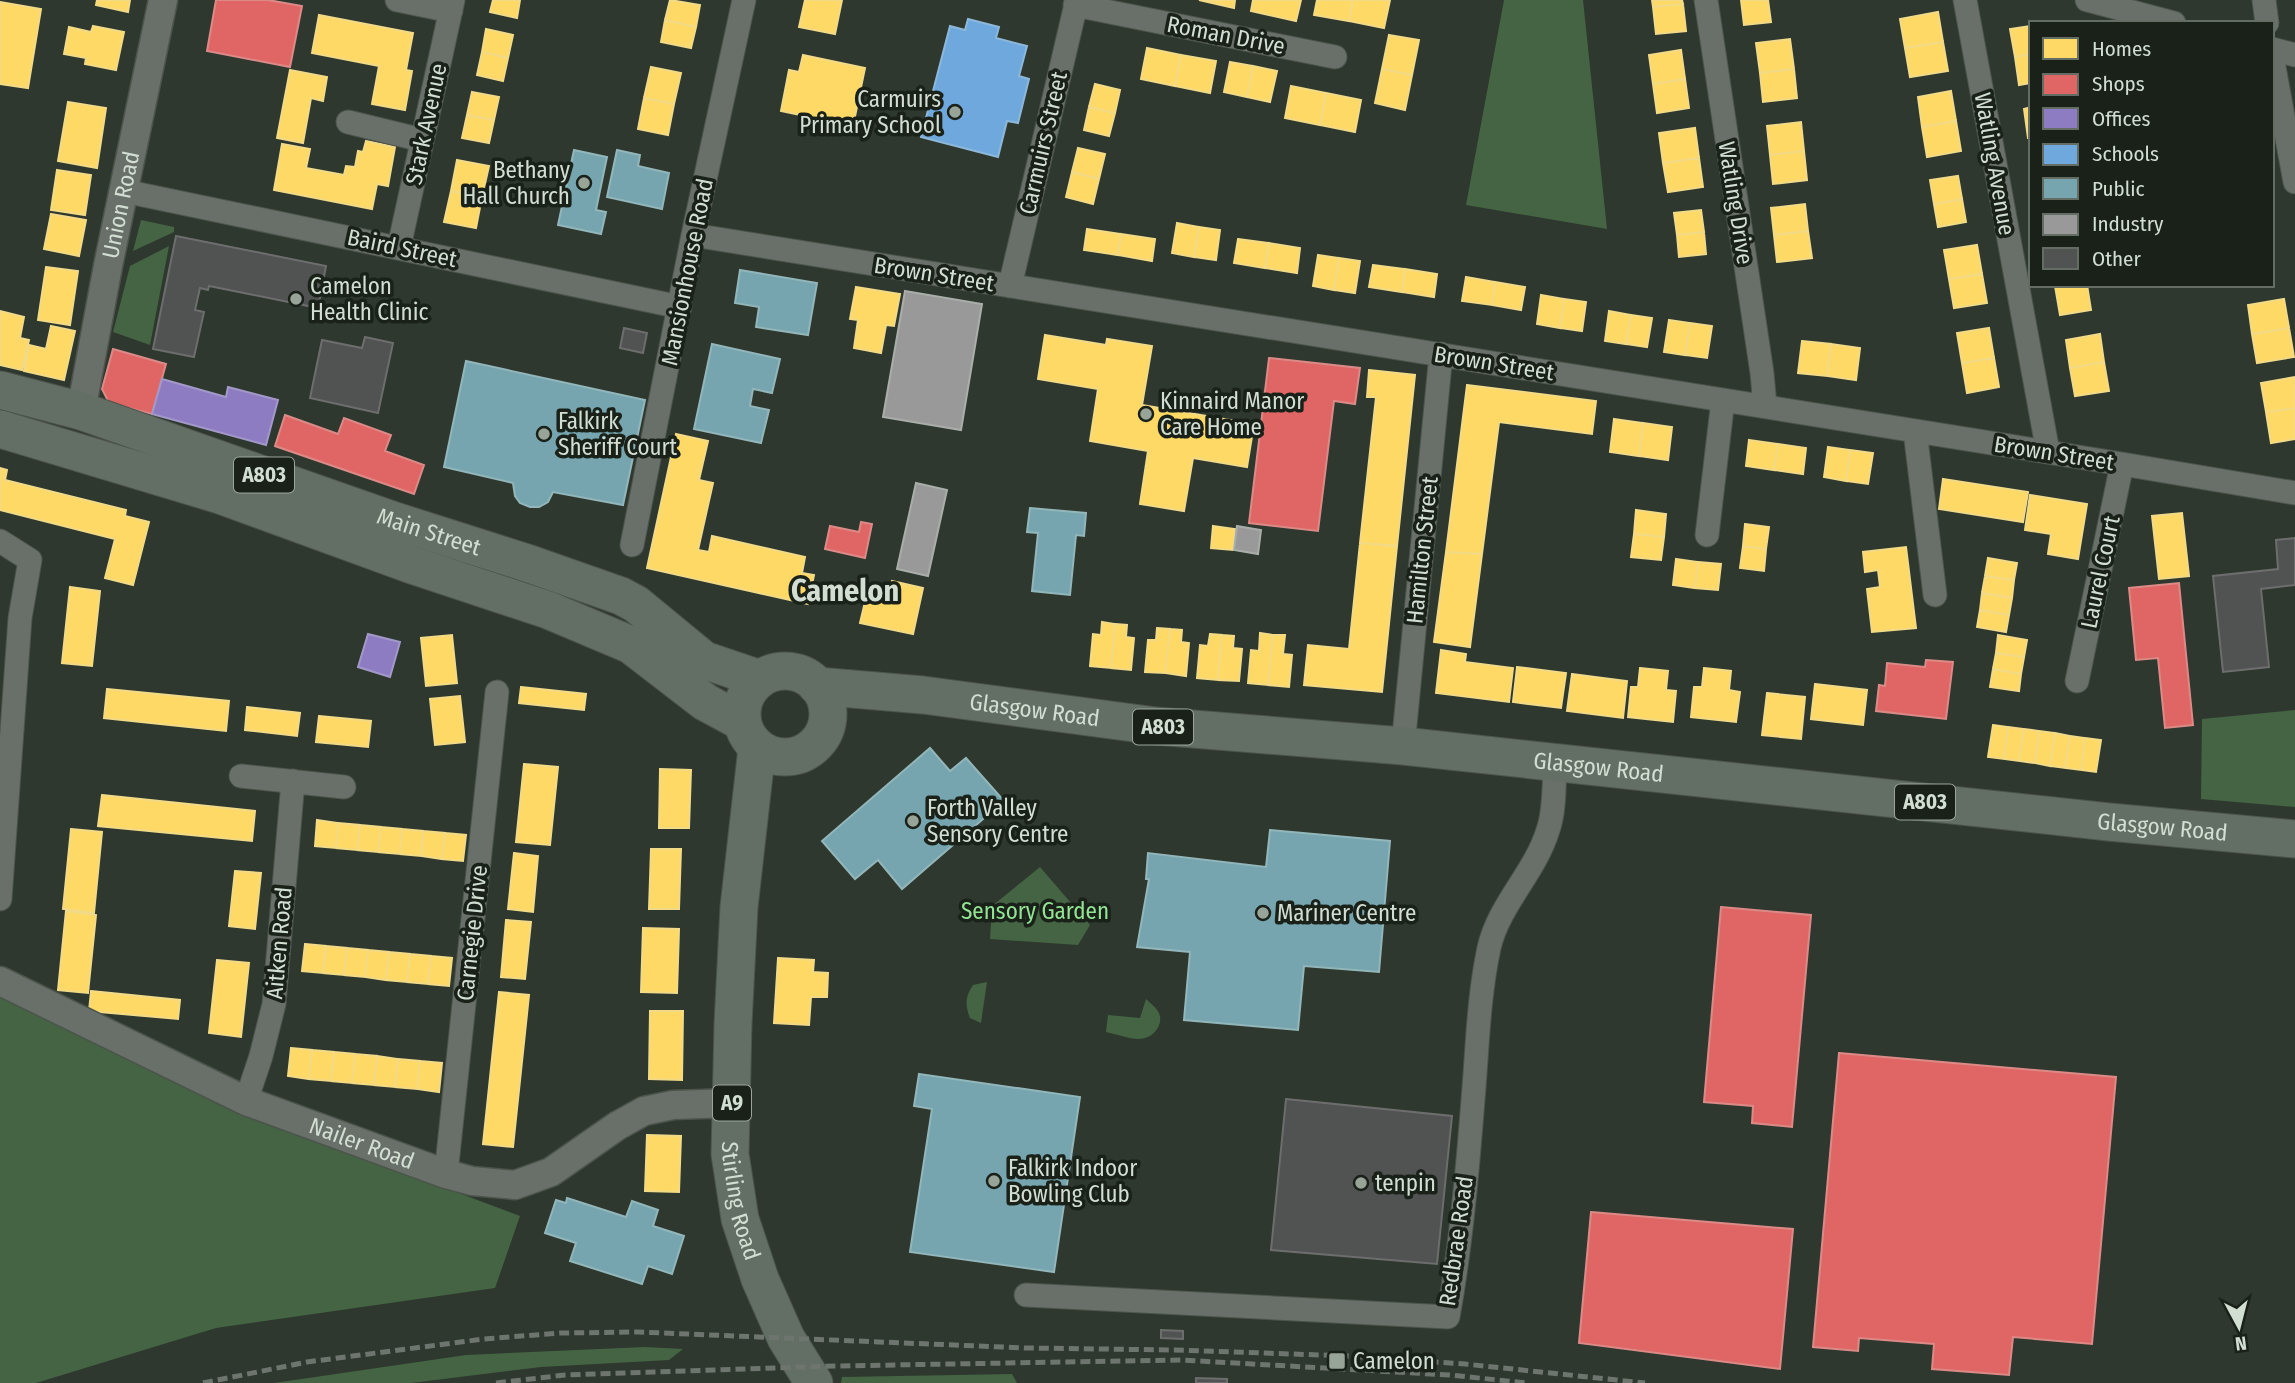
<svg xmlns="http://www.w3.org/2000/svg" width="2295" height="1383" font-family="'Fira Sans Condensed',sans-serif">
  <rect width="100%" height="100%" fill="#2e382e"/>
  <path fill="#446444" d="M1504,0H1583L1607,229L1466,205Z
    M141,220L174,227V232L133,251Z
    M169,246L150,345L113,332L130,266Z
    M2295,710V807L2201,799L2202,719Z
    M1040,867L1090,925L1078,945L990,939L992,906Z
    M987,982L981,1023L970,1018C965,1005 965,997 973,985Z
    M0,997L241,1111L520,1216L495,1288L216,1328L36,1383H0Z
    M1146,999C1151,1004 1158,1008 1160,1016C1162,1028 1151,1039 1139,1039C1129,1039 1116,1034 1106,1032L1108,1015L1140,1018Z
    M645,1347L683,1349L669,1360L541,1367L411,1383H274L466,1355Z
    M1012,1374L1017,1383H841L842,1377Z"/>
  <path fill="#ffd966" stroke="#f2da87" stroke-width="2" d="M97,0H130L128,12L96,5Z
    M493,0H520L517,18L490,12Z
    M670,0L700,5L696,27L665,20Z
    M805,0H842L835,34L799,27Z
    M1199,0H1235L1234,8Z
    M1253,0H1301L1296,21L1251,11Z
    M1317,0H1353L1349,21L1314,15Z
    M1353,0H1390L1384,28L1349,21Z
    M1652,0H1682L1683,4L1653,7Z
    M1741,0H1768L1771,22L1744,25Z
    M0,2L41,9L28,88L0,84Z
    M1683,4L1686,31L1656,34L1653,7Z
    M1938,12L1943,42L1905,48L1900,19Z
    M319,15L413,33L406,70L412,71L405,110L372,104L379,66L312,53Z
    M665,20L696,27L691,48L661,42Z
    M93,26L124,32L116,70L85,64L86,58L64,54L69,27L91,32Z
    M2031,26V54L2015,57L2010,29Z
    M486,29L513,35L508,58L482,52Z
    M1389,35L1419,40L1412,75L1382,69Z
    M1790,39L1794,69L1760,73L1756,43Z
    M1943,42L1948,71L1910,77L1905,48Z
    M1147,48L1181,55L1175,86L1141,79Z
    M1681,50L1685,79L1653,84L1649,55Z
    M482,52L508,58L503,81L477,75Z
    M2031,54V83L2019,85L2015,57Z
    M803,55L865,68L853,126L781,111L789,70L799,72Z
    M1181,55L1216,61L1210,93L1175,86Z
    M1230,62L1253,66L1247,97L1224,92Z
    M1253,66L1277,71L1270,102L1247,97Z
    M651,67L681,73L674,104L644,98Z
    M1382,69L1412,75L1405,110L1375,103Z
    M1794,69L1797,98L1763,102L1760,73Z
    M290,70L327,77L323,101L311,98L303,143L277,138Z
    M1685,79L1689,108L1657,113L1653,84Z
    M1095,84L1120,90L1115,113L1089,107Z
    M1291,86L1326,93L1320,125L1285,118Z
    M1951,91L1956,121L1922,127L1918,97Z
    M472,92L499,97L494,120L467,115Z
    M1326,93L1361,100L1355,132L1320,125Z
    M644,98L674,104L668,135L638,129Z
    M68,102L106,108L97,168L58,161Z
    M1089,107L1115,113L1109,136L1084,130Z
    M2031,107V138H2028L2024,109Z
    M467,115L494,120L489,143L462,138Z
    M1956,121L1961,151L1927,157L1922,127Z
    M1801,122L1804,151L1770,155L1767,126Z
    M1695,128L1699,158L1663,163L1659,133Z
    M366,141L395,147L388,186L377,184L372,209L274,190L282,144L310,149L306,168L344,175L346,166L355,167L358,151L363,152Z
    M1078,148L1105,154L1099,179L1072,172Z
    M1804,151L1807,180L1773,184L1770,155Z
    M1699,158L1703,187L1668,192L1663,163Z
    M457,160L489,166L482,197L451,191Z
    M57,170L91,175L85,215L51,210Z
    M1072,172L1099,179L1093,204L1066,197Z
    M1958,176L1962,199L1934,204L1930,180Z
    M451,191L482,197L476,228L444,222Z
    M1962,199L1966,222L1938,227L1934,204Z
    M1805,204L1808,231L1774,235L1771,208Z
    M1701,210L1704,232L1677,235L1674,213Z
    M51,214L86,220L79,256L44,249Z
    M1177,223L1199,227L1194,257L1172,253Z
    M1199,227L1220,230L1216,260L1194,257Z
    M1087,229L1121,234L1118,255L1084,250Z
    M1808,231L1812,258L1777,262L1774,235Z
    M1704,232L1706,254L1679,257L1677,235Z
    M1121,234L1155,239L1152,261L1118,255Z
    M1238,239L1269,243L1265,268L1234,263Z
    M1269,243L1300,248L1297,273L1265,268Z
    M1977,245L1982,274L1949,279L1944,250Z
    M1318,255L1339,258L1334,290L1313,286Z
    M1339,258L1360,261L1355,293L1334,290Z
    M1373,265L1405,269L1402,292L1369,287Z
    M46,267L78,271L70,325L38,320Z
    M1405,269L1437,274L1434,297L1402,292Z
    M1982,274L1987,303L1954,308L1949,279Z
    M1466,277L1495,282L1492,305L1462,301Z
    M1495,282L1525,287L1521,310L1492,305Z
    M2087,285L2091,310L2060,315L2055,286Z
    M856,287L900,294L894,326L886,325L881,353L854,348L858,320L850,319Z
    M1541,295L1564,299L1560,328L1537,324Z
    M1564,299L1586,302L1582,331L1560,328Z
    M2284,299L2289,328L2252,334L2248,305Z
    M0,311L24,317L20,338L29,340L22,370L0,365Z
    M1609,311L1631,315L1626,344L1605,341Z
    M1631,315L1652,318L1647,347L1626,344Z
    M1669,320L1690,323L1685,355L1664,352Z
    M1690,323L1712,326L1707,358L1685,355Z
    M51,326L75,331L64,380L24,371L29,345L46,349Z
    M1989,328L1994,358L1962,363L1957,333Z
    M2289,328L2294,357L2257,363L2252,334Z
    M2100,334L2104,362L2070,368L2066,340Z
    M1045,335L1106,345L1107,339L1152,346L1142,405L1254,424L1247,467L1193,458L1184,511L1140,504L1148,451L1090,441L1098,389L1038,379Z
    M1802,341L1831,344L1827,376L1798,373Z
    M1831,344L1860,348L1856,380L1827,376Z
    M1994,358L1999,387L1967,393L1962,363Z
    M2104,362L2109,391L2075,396L2070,368Z
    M1369,370L1415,375L1397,546L1360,543L1376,397H1367Z
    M2295,377V408L2266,412L2261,383Z
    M1467,385L1596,401L1592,434L1499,422L1482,554L1446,552Z
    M2295,408V439L2271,443L2266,412Z
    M1614,419L1643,423L1639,456L1610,452Z
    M1643,423L1672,427L1668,460L1639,456Z
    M676,434L708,441L699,480L713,483L698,550L709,552L712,536L805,557L802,573L814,575L808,604L647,568Z
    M1749,440L1778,444L1774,470L1746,466Z
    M1778,444L1806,448L1803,474L1774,470Z
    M1828,447L1850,450L1846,481L1824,477Z
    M1850,450L1873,453L1868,484L1846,481Z
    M0,468L7,470L5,480L126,510L125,516L149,522L133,585L105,578L115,539L0,510Z
    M1943,479L2028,492L2023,522L1939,509Z
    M2030,495L2087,504L2078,559L2048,554L2051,534L2025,530Z
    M1636,510L1666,514L1664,537L1634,534Z
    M2182,513L2189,576L2159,579L2152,516Z
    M1745,524L1769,527L1766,549L1743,546Z
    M1213,526L1235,529L1233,550L1211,548Z
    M1634,534L1664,537L1661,560L1631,557Z
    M1360,543L1397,546L1382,692L1304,685L1308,645L1349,649Z
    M1743,546L1766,549L1764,571L1740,568Z
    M1906,547L1916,628L1872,632L1867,589L1880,587L1878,570L1865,572L1863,552Z
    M1446,552L1482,554L1470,647L1434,642Z
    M1988,558L2017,563L2014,580L1985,576Z
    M1676,559L1698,562L1695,588L1673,585Z
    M1698,562L1721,564L1718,590L1695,588Z
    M1985,576L2014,580L2012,598L1982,593Z
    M892,581L923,588L913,634L860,623L869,585L891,590Z
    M70,587L100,591L92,666L62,663Z
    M1982,593L2012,598L2009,615L1980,610Z
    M1980,610L2009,615L2006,632L1977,627Z
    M1102,622L1115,624L1111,668L1090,666L1093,634L1101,635Z
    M1115,624L1127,625L1126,637L1134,638L1131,670L1111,668Z
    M1157,628L1170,629L1165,673L1145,672L1148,640H1156Z
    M1170,629L1182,630L1181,642L1189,643L1186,676L1165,673Z
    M1260,633L1273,635L1268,685L1248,683L1251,650L1259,651Z
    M1210,634L1222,635L1218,680L1197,678L1200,645L1208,646Z
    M452,635L457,683L426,686L421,638Z
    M1222,635L1234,636L1233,648L1242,649L1239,681L1218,680Z
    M1273,635H1285L1283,654L1292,655L1289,687L1268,685Z
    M1998,635L2027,640L2024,657L1996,653Z
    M1441,650L1466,654L1465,662L1513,668L1509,702L1436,693Z
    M1996,653L2024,657L2021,674L1993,669Z
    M1517,667L1566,673L1561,708L1513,702Z
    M1640,668L1668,671L1666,690L1676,691L1673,722L1628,717L1631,687H1638Z
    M1704,668L1731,671L1729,690L1740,692L1736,722L1691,717L1694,687H1702Z
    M1993,669L2021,674L2019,691L1990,687Z
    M1572,674L1627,681L1623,718L1567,711Z
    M1815,684L1867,690L1863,725L1811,719Z
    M521,687L586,694L584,710L519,703Z
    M107,689L229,701L226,731L104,718Z
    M1767,693L1805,697L1801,739L1762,735Z
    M460,696L465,742L435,745L430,699Z
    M247,707L300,713L297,736L245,730Z
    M319,716L371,721L368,747L316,742Z
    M1993,725L2008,727L2004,759L1988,757Z
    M2008,727L2024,729L2019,761L2004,759Z
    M2024,729L2039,731L2035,763L2019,761Z
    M2039,731L2055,733L2050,766L2035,763Z
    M2055,733L2070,736L2065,768L2050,766Z
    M2070,736L2085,738L2081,770L2065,768Z
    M2085,738L2101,740L2096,772L2081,770Z
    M524,764L558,767L550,845L516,842Z
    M660,769L691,770L689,828H659Z
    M102,795L255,811L252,841L98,826Z
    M317,820L338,823L336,848L315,846Z
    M338,823L360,825L357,850L336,848Z
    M360,825L381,827L378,852L357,850Z
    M381,827L402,829L400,854L378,852Z
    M71,829L102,832L94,913L63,909Z
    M402,829L423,831L421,856L400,854Z
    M423,831L445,833L442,859L421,856Z
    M445,833L466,835L463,861L442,859Z
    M651,849H681L679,909H649Z
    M514,853L538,856L533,912L508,909Z
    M235,871L261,873L255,929L229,926Z
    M66,911L96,915L88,993L58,990Z
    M506,920L531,922L525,979L501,977Z
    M643,928L679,929L677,993L641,992Z
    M305,944L326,946L323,973L302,971Z
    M326,946L347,948L344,975L323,973Z
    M347,948L368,950L365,977L344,975Z
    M368,950L389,952L386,980L365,977Z
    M389,952L410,954L407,982L386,980Z
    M410,954L431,956L428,984L407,982Z
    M431,956L452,958L449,986L428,984Z
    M778,958L814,960L813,972L828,973L827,997H811L809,1025L774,1023Z
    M217,960L249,963L241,1037L209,1033Z
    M91,991L180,1000L178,1019L89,1011Z
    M499,992L529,995L513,1147L483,1144Z
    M650,1011H683L682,1080L649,1079Z
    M291,1048L312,1050L309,1079L288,1076Z
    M312,1050L334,1052L331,1081L309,1079Z
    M334,1052L355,1054L352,1083L331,1081Z
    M355,1054L377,1056L374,1085L352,1083Z
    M377,1056L398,1059L395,1087L374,1085Z
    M398,1059L420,1061L417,1089L395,1087Z
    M420,1061L442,1063L439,1092L417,1089Z
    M647,1135L681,1136L679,1192L645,1191Z"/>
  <path fill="#e06666" stroke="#dc8a87" stroke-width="2" d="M216,0H268L302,6L290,67L207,51Z
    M113,349L166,364L152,414L109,403L102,389Z
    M1269,358L1360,368L1355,404L1334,401L1318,531L1249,523Z
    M285,415L338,434L344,418L391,435L385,451L424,465L414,494L275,446Z
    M861,522L872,524L865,558L825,549L830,526L859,532Z
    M2179,583L2193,725L2165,728L2158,658L2136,660L2129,588Z
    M1926,660L1953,662L1946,719L1876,711L1879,685L1885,686L1887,663L1925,667Z
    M1721,907L1811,915L1792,1127L1752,1123L1753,1106L1704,1102Z
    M1839,1053L2116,1077L2092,1344L2013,1337L2009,1375L1932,1369L1934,1344L1859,1338L1858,1351L1813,1347Z
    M1591,1212L1793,1229L1780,1369L1579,1343Z"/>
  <path fill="#8e7cc3" stroke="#a399c8" stroke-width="2" d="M162,379L226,397L228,387L278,400L266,445L152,414Z
    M368,634L400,642L390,677L358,667Z"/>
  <path fill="#6fa8dc" stroke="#8db8d9" stroke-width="2" d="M968,19L999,27L996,38L1027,46L1019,76L1029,79L1018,123L1007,121L998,157L921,137L950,26L965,30Z"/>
  <path fill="#76a5af" stroke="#92b6ba" stroke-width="2" d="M574,150L607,157L596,210L606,212L601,234L558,225Z
    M617,150L640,155L638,166L669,173L662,209L607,197Z
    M740,270L817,283L808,335L756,327L759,307L735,303Z
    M712,344L780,359L772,393L753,389L750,406L769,410L761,443L694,429Z
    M466,361L645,400L623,505L553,492L548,502L539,507H530L520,503L515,496L513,483L444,467Z
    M1030,508L1086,513L1084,536L1076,535L1070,595L1032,591L1038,533L1027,532Z
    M930,748L950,771L966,758L1004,801L902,889L878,860L855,879L822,841Z
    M1270,830L1390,841L1379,972L1304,966L1298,1030L1184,1020L1190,952L1137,947L1149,879H1146L1148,853L1266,867Z
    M919,1074L1080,1097L1054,1272L910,1252L932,1109L914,1106Z
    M567,1198L626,1217L632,1201L658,1210L653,1226L684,1236L672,1274L648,1266L642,1284L570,1261L576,1243L545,1233L556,1200L566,1203Z"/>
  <path fill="#999" stroke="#aaaeaa" stroke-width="2" d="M905,291L982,304L961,430L883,417Z
    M916,483L947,490L928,576L897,569Z
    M1237,526L1261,530L1258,554L1234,550Z"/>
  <path fill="#515252" stroke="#6d6d6e" stroke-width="2" d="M176,236L326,266L318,308L209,286L208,290L200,288L195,310L204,312L194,357L153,349Z
    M624,328L647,333L643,353L620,348Z
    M365,337L393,343L378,413L310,398L322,340L362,348Z
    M2295,538V585L2261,589L2269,667L2223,672L2213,576L2278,569L2276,540Z
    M1286,1099L1452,1116L1437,1264L1271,1250Z
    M1161,1330L1183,1331V1339L1161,1338Z
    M1196,1378L1227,1379V1383H1196Z"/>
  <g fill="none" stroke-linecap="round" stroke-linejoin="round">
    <g stroke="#4c544c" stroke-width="25">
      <path id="minor" d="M397,0L451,11
        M1706,0L1762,373L1765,406
        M1965,0L2048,452
        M2087,0L2174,23
        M2264,0L2267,23
        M1075,5L1335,57
        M2272,49L2295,55
        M2272,56L2295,182
        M348,122L422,140
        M124,191L680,307
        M693,235L2122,464L2295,493
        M399,247L453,0
        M1010,286L1077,0
        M1915,431L1935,595
        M1707,535L1723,400
        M0,541L30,560L20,618L0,899
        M632,545L693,235L744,0
        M2077,681L2122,464
        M1403,746L1441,354
        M241,776L344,787
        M246,1101L261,1056L274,1004L293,781
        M446,1174L497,692
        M1026,1295L1448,1317C1462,1240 1469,1153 1475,1074C1478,1032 1480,990 1489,948C1499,904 1535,873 1548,830C1555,811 1554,782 1555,762"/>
    </g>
    <g stroke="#4c544c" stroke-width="31">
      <g id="tertiary">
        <path id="s1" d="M81,411L108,266L163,0"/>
        <path id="s2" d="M0,981L246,1101L446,1174L472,1181L515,1185L551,1172L617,1126L644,1111L673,1105L732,1103"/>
      </g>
    </g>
    <g stroke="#4c544c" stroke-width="39">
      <g id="primary">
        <path id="s3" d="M0,390L81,411L392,520L527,563L621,596L636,604L704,660L760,679"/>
        <path d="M0,429L220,495L412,565L548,610L631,645L705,702L742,722"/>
        <circle cx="785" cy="714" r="43"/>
        <path id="s4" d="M817,686L923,695L1156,726L1403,746L2109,822L2295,839"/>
        <path id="s5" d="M757,748L739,907L733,1024L730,1154L740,1219L760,1279L786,1338L814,1383"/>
      </g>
    </g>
    <use href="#minor" stroke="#697069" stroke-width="23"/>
    <use href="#tertiary" stroke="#697069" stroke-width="28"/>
    <use href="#primary" stroke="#636f64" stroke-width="37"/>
    <path stroke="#6e746e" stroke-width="5" stroke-dasharray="10 5" stroke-linecap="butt" d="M203,1383L307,1362L484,1339L560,1333L638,1332L1026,1348L1175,1350L1350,1356L1465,1364L1645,1383
      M496,1383L565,1375L835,1366L1181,1360L1449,1375L1528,1383"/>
  </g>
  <g fill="#99a499" stroke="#192119" stroke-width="2.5">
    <circle cx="955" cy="112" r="7"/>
    <circle cx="584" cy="183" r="7"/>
    <circle cx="296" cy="299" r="7"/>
    <circle cx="1146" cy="414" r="7"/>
    <circle cx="544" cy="434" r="7"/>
    <circle cx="913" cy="821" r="7"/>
    <circle cx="1263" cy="913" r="7"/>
    <circle cx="994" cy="1181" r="7"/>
    <circle cx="1361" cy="1183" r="7"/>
    <rect x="1328" y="1352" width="18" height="18" rx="3.5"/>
  </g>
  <g text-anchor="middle" stroke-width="7" stroke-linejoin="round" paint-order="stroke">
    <g fill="#192119" stroke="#9ba59b" stroke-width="2">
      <rect x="234" y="457.5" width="60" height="35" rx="5"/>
      <rect x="1133" y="709.5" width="60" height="35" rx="5"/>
      <rect x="1895" y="784.5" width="60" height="35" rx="5"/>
      <rect x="713" y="1085.5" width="38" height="35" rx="5"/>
    </g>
    <g font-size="21" font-weight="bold" fill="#d3ded3">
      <text x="264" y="482">A803</text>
      <text x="1163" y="734">A803</text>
      <text x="1925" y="809">A803</text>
      <text x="732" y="1110">A9</text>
    </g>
    <g font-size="23" fill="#d3ded3" stroke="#192119">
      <text transform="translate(1226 35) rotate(11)" y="8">Roman Drive</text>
      <text transform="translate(426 124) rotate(-78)" y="8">Stark Avenue</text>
      <text transform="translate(1043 143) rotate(-77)" y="8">Carmuirs Street</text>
      <text transform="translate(1995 164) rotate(80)" y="8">Watling Avenue</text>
      <text transform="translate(1736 203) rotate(81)" y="8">Watling Drive</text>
      <text dy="8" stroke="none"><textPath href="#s1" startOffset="210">Union Road</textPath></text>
      <text transform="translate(402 248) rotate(12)" y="8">Baird Street</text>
      <text transform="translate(687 272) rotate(-79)" y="8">Mansionhouse Road</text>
      <text transform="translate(934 274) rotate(9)" y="8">Brown Street</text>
      <text transform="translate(1494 363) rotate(9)" y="8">Brown Street</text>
      <text transform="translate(2054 453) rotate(9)" y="8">Brown Street</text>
      <text dy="8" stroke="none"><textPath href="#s3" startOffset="452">Main Street</textPath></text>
      <text transform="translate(1422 550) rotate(-84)" y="8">Hamilton Street</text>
      <text transform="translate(2100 572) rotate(-78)" y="8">Laurel Court</text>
      <text dy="8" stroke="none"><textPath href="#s4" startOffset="219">Glasgow Road</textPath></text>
      <text dy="8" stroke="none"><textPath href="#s4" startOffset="786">Glasgow Road</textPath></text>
      <text dy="8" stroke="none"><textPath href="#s4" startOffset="1353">Glasgow Road</textPath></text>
      <text transform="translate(472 933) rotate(-84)" y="8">Carnegie Drive</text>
      <text transform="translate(279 943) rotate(-85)" y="8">Aitken Road</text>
      <text dy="8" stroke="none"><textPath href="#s2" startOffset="397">Nailer Road</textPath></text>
      <text dy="8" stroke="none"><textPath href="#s5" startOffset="455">Stirling Road</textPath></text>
      <text transform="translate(1456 1241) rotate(-82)" y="8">Redbrae Road</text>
    </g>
    <g font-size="23" fill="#d3ded3" stroke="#192119" text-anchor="start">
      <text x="941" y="107" text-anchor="end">Carmuirs<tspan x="941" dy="26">Primary School</tspan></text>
      <text x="570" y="178" text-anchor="end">Bethany<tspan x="570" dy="26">Hall Church</tspan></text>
      <text x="310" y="294">Camelon<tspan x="310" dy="26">Health Clinic</tspan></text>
      <text x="1160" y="409">Kinnaird Manor<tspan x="1160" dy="26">Care Home</tspan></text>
      <text x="558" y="429">Falkirk<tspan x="558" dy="26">Sheriff Court</tspan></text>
      <text x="927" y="816">Forth Valley<tspan x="927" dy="26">Sensory Centre</tspan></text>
      <text x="1277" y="921">Mariner Centre</text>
      <text x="1008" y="1176">Falkirk Indoor<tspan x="1008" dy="26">Bowling Club</tspan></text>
      <text x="1375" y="1191">tenpin</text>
      <text x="1353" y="1369">Camelon</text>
    </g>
    <g font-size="23" fill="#94e495" stroke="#192119">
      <text x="1035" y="919">Sensory Garden</text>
    </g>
    <g font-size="30" font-weight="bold" fill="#d3ded3" stroke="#192119">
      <text x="845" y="601">Camelon</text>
    </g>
  </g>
  <rect x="2029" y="21" width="245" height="266" fill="#192119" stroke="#636d63" stroke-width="2"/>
  <rect x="2043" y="38" width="35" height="21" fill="#ffd966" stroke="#636d63" stroke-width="2"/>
  <text x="2092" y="56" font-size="21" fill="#d3ded3">Homes</text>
  <rect x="2043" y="74" width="35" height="21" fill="#e06666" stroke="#636d63" stroke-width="2"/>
  <text x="2092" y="91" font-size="21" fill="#d3ded3">Shops</text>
  <rect x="2043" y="108" width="35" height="21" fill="#8e7cc3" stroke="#636d63" stroke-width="2"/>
  <text x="2092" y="126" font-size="21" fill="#d3ded3">Offices</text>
  <rect x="2043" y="144" width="35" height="21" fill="#6fa8dc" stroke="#636d63" stroke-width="2"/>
  <text x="2092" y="161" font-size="21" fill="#d3ded3">Schools</text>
  <rect x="2043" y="178" width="35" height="21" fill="#76a5af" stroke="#636d63" stroke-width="2"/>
  <text x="2092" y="196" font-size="21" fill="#d3ded3">Public</text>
  <rect x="2043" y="214" width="35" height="21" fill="#999999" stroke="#636d63" stroke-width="2"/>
  <text x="2092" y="231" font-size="21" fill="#d3ded3">Industry</text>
  <rect x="2043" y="248" width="35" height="21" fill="#515252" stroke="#636d63" stroke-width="2"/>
  <text x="2092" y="266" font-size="21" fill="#d3ded3">Other</text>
  <g transform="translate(2239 1327) rotate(173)" stroke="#192119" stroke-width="5" paint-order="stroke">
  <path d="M0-5L12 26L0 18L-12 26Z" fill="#d3ded3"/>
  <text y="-10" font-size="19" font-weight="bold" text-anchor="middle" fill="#d3ded3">N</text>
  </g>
</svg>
